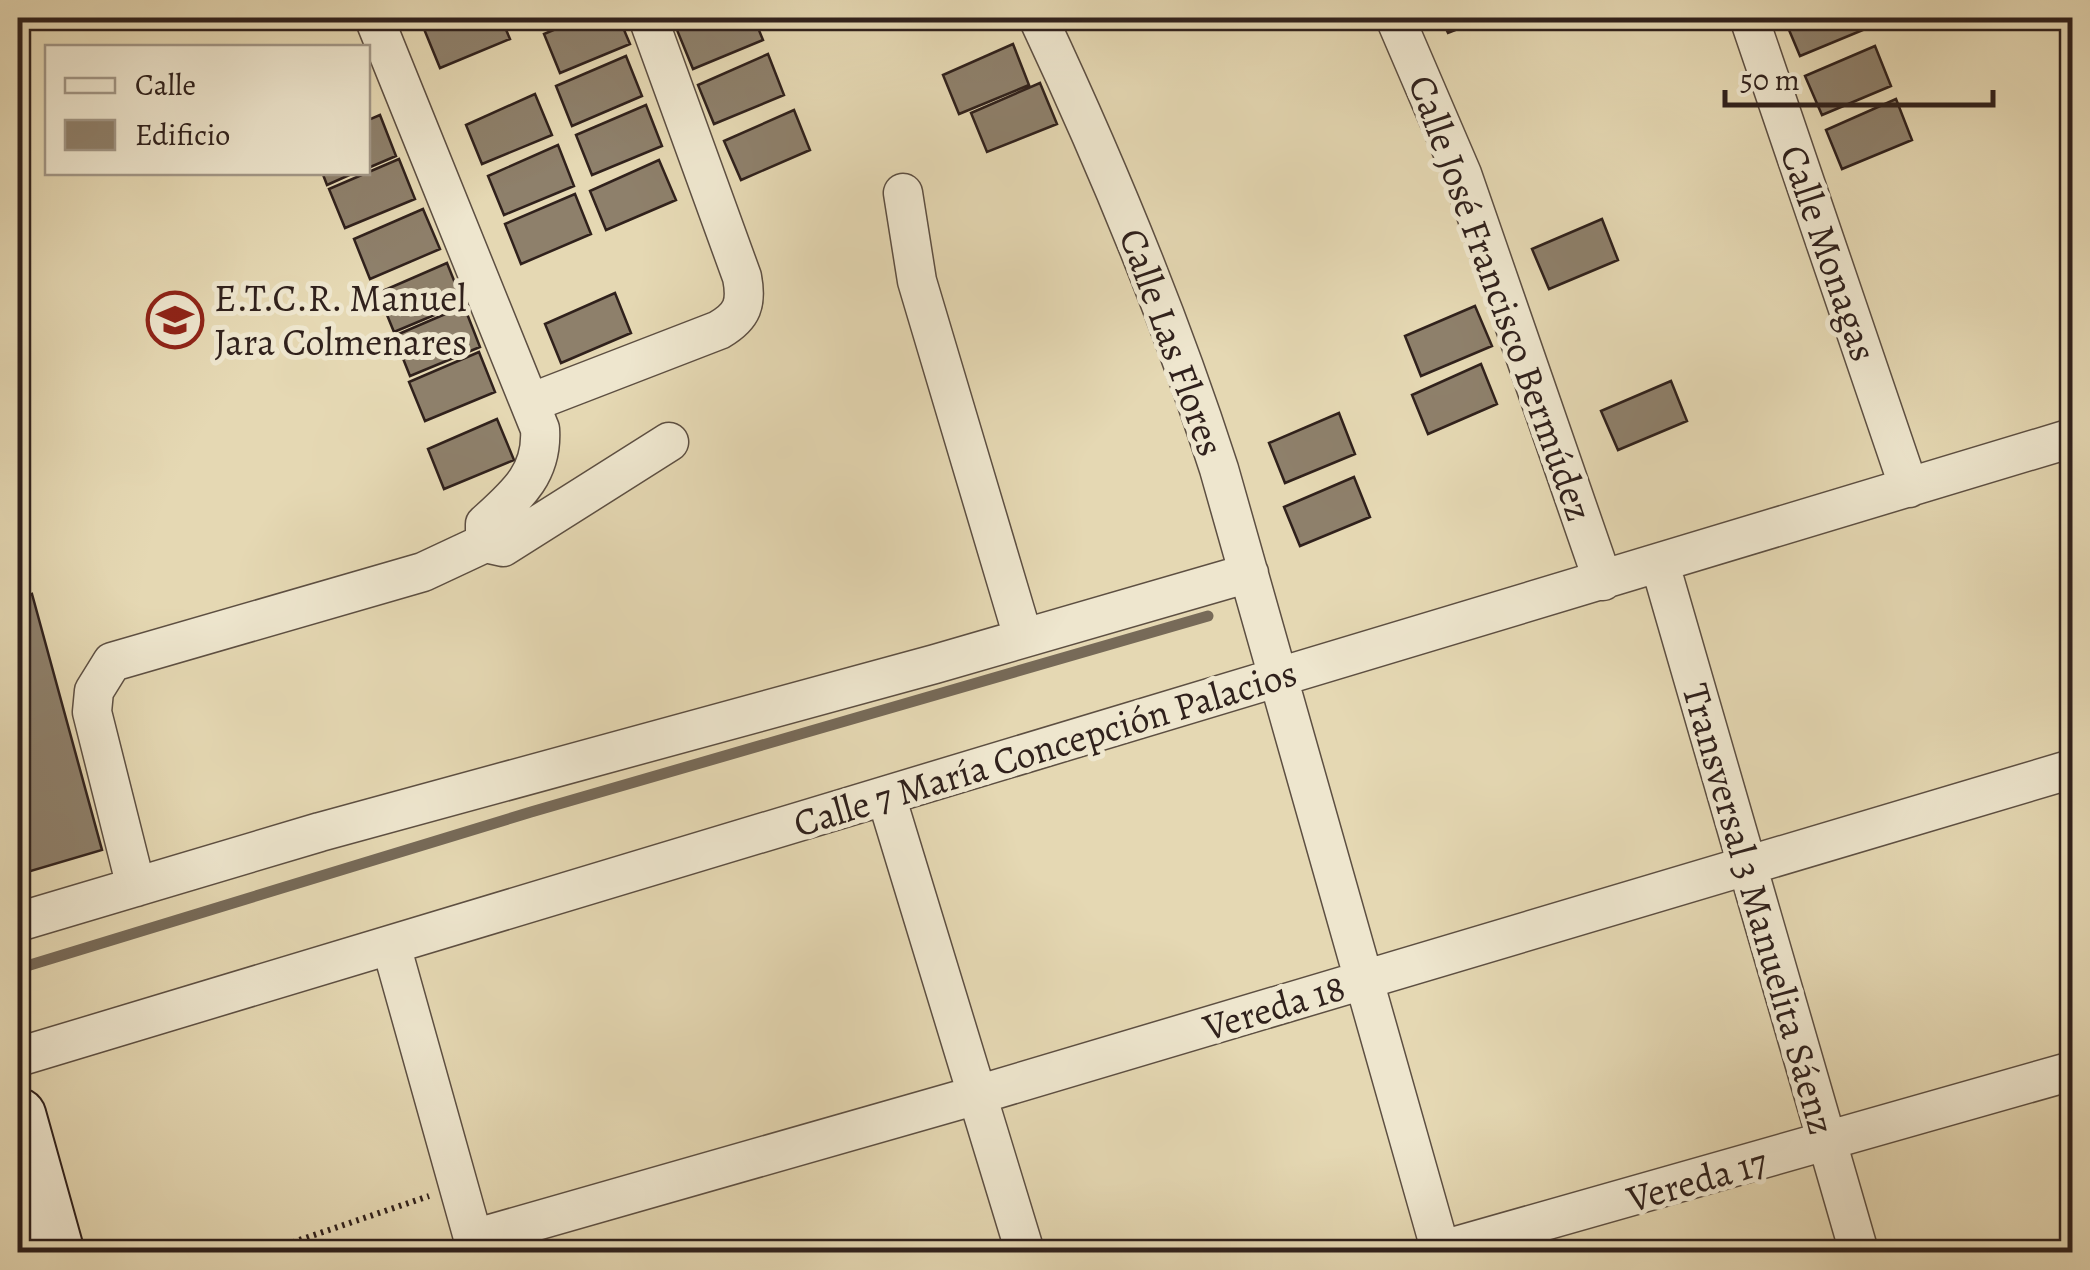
<svg xmlns="http://www.w3.org/2000/svg" width="2090" height="1270" font-family="Alegreya,serif">
  <rect width="100%" height="100%" fill="#e5d8b3"/>
  <filter id="stains"><feTurbulence type="fractalNoise" baseFrequency=".002" numOctaves="4"/><feColorMatrix values="0 0 0 0 .2 0 0 0 0 .09 0 0 0 0 .02 0 0 0 .5 -.17"/></filter>
  <radialGradient id="worn" r=".72"><stop offset=".6" stop-color="#630" stop-opacity="0"/><stop offset="1" stop-color="#630" stop-opacity=".3"/></radialGradient>
  <g fill="none" stroke-linecap="round" stroke-linejoin="round">
    <path stroke="#776a58" stroke-width="11" d="M30,965L531,812L1208,616"/>
  </g>
  <path fill="#8e806b" stroke="#30211c" stroke-width="2.5" d="M254,18H285L259,29Z
    M450,18H501L510,39L440,68L424,29Z
    M582,18H619L630,44L560,73L544,34Z
    M705,18H754L763,40L693,69L677,30Z
    M1441,18H1486L1448,33Z
    M1784,18H1866L1870,27L1800,56Z
    M1013,44L1029,85L959,114L943,75Z
    M1875,46L1891,86L1822,115L1805,76Z
    M768,54L784,95L714,124L698,85Z
    M626,56L642,96L572,126L556,86Z
    M1040,83L1057,124L987,152L971,113Z
    M535,94L552,135L482,164L466,125Z
    M1896,99L1912,140L1842,169L1826,130Z
    M646,105L662,146L592,175L576,135Z
    M794,110L810,150L741,180L724,141Z
    M380,115L396,156L368,168V120Z
    M558,145L574,186L504,215L488,176Z
    M399,159L415,199L345,228L329,189Z
    M659,160L676,200L606,230L590,191Z
    M322,172H356L327,185Z
    M575,194L591,234L521,264L505,224Z
    M423,209L440,249L370,279L354,239Z
    M1602,219L1618,260L1549,289L1532,249Z
    M447,263L463,303L394,332L378,293Z
    M615,293L631,333L561,363L545,324Z
    M464,306L480,347L410,376L394,336Z
    M1475,306L1492,346L1421,376L1405,336Z
    M479,352L495,392L425,421L409,382Z
    M1481,364L1497,404L1428,434L1412,395Z
    M1671,381L1687,421L1618,450L1601,411Z
    M1339,413L1355,454L1285,483L1269,443Z
    M497,419L514,460L444,489L428,449Z
    M1354,477L1370,517L1300,546L1284,507Z
    M32,594L102,850L24,873L18,850V599Z"/>
  <g fill="none" stroke-linecap="round" stroke-linejoin="round">
    <g stroke="#5d4f42" stroke-width="41">
      <path id="street" d="M374,18L540,429C543,474 516,496 485,524V543L503,547L669,442
        M1038,18C1107,165 1169,314 1219,469L1441,1252
        M1395,18L1462,174L1603,581
        M1749,18L1909,488
        M903,193L917,281L1023,637
        M530,403L719,330C743,316 747,303 742,277L648,18
        M1660,564L1859,1252
        M886,796L1025,1252
        M136,887L92,712L94,691L112,662L423,572L485,543
        M18,922L320,832L935,664L1249,573
        M391,945L477,1252
        M18,1057L2072,438
        M473,1239L977,1095L2072,769
        M1435,1252L2072,1071"/>
    </g>
    <g stroke="#30211c" stroke-width="59">
      <path id="secondary" d="M18,1116L56,1252"/>
    </g>
    <path stroke="#30211c" stroke-width="6" stroke-dasharray="2.5 5" stroke-linecap="butt" d="M264,1252L429,1196"/>
    <use href="#street" stroke="#eee6ce" stroke-width="38"/>
    <use href="#secondary" stroke="#eee6ce" stroke-width="55"/>
  </g>
  <defs>
    <g id="school-ring" transform="scale(2.875)"><circle r="9.5" fill="#eee6ce" stroke="#8f2418" stroke-width="1.5"/><path d="M0-5L7-2L0 1L-7-2ZM-4 1L0 2.5L4 1V4Q0 6-4 4Z" fill="#8f2418"/></g>
  </defs>
  <g fill-rule="evenodd">
    <use href="#school-ring" x="175" y="320"/>
  </g>
  <g text-anchor="middle" stroke-width="10" stroke-linejoin="round" paint-order="stroke">
    <g font-size="38" fill="#30211c" stroke="#eee6ce">
      <text transform="translate(1829 253) rotate(71)" y="13">Calle Monagas</text>
      <text transform="translate(1501 298) rotate(70)" y="13">Calle José Francisco Bermúdez</text>
      <text transform="translate(1172 342) rotate(70)" y="13">Calle Las Flores</text>
      <text transform="translate(1045 748) rotate(-17)" y="13">Calle 7 María Concepción Palacios</text>
      <text transform="translate(1759 909) rotate(74)" y="13">Transversal 3 Manuelita Sáenz</text>
      <text transform="translate(1274 1007) rotate(-17)" y="13">Vereda 18</text>
      <text transform="translate(1697 1180) rotate(-16)" y="13">Vereda 17</text>
    </g>
    <g font-size="38" fill="#30211c" stroke="#eee6ce" text-anchor="start">
      <text x="214" y="311">E.T.C.R. Manuel<tspan x="214" dy="44">Jara Colmenares</tspan></text>
    </g>
  </g>
  <rect width="2090" height="1270" fill="none" stroke="#e5d8b3" stroke-width="60"/>
  <rect x="20" y="20" width="2050" height="1230" fill="none" stroke="#30211c" stroke-width="5"/>
  <rect x="30" y="30" width="2030" height="1210" fill="none" stroke="#30211c" stroke-width="2.5"/>
  <rect x="45" y="45" width="325" height="130" fill="#eee6ce" stroke="#a29787" stroke-width="2.5"/>
  <rect x="65" y="78" width="50" height="15" fill="#eee6ce" stroke="#a29787" stroke-width="2.5"/>
  <text x="135" y="95" font-size="30" fill="#30211c">Calle</text>
  <rect x="65" y="120" width="50" height="30" fill="#8e806b" stroke="#a29787" stroke-width="2.5"/>
  <text x="135" y="145" font-size="30" fill="#30211c">Edificio</text>
  <path d="M1725 90v15h268v-15" fill="none" stroke="#30211c" stroke-width="5"/>
  <text x="1740" y="90" font-size="30" fill="#30211c" stroke="#eee6ce" stroke-width="8" paint-order="stroke">50 m</text>
  <rect width="100%" height="100%" filter="url(#stains)"/>
  <rect width="100%" height="100%" fill="url(#worn)"/>
</svg>
